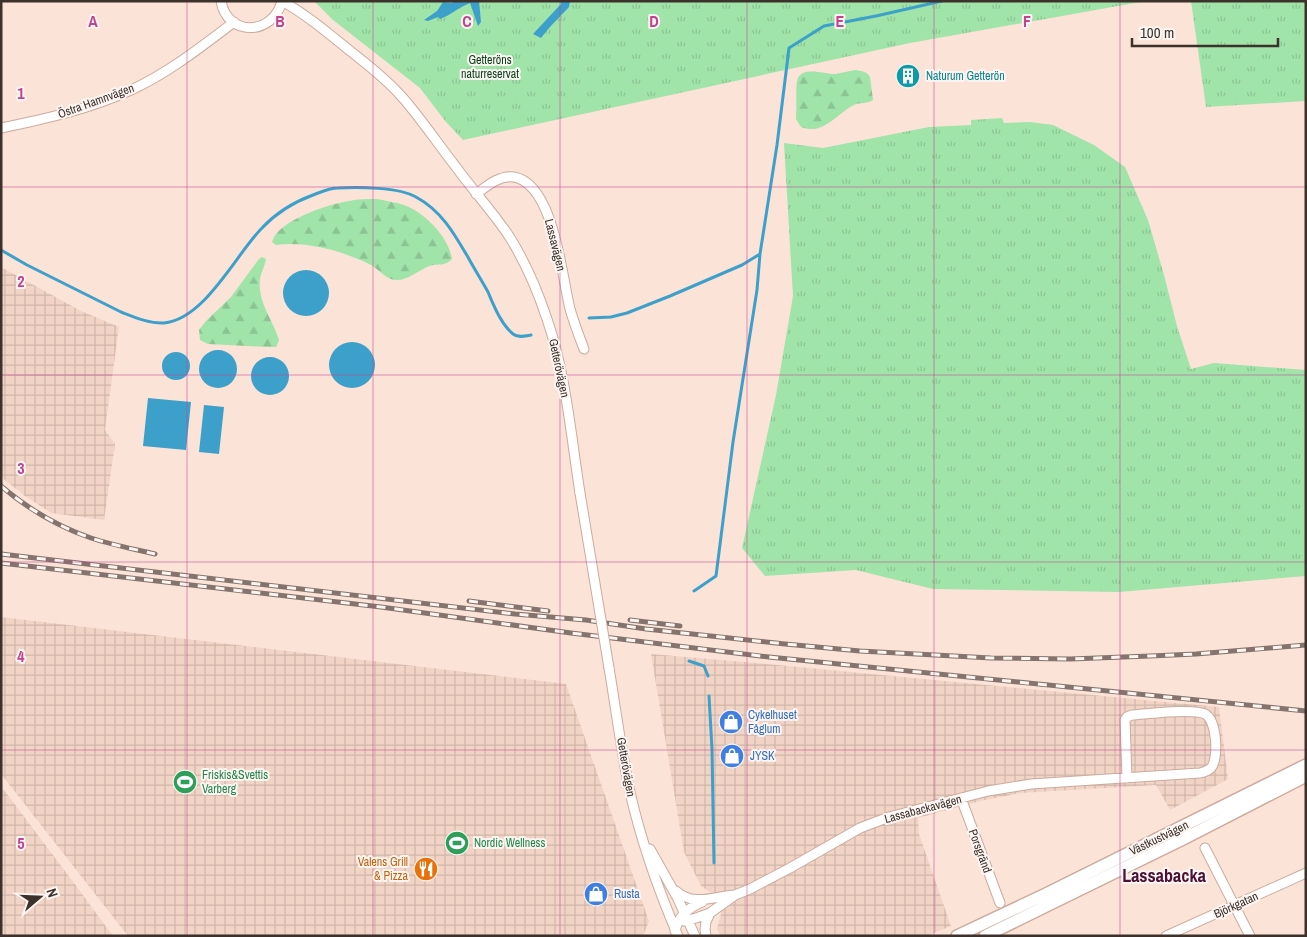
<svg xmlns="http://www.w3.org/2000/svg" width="1307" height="937" font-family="'Archivo Narrow',sans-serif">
  <defs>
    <pattern id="industrial-grid" width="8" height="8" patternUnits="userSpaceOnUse" patternTransform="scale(1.25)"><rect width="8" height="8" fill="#f2d4c6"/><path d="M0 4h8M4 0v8" fill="none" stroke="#d0b6aa"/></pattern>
    <pattern id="grass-tufts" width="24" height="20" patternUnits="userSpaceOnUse" patternTransform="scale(1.25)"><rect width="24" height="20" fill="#a0e4aa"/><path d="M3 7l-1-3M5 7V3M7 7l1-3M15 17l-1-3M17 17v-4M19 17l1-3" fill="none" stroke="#8bc492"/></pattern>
    <pattern id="forest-firs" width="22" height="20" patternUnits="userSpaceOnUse" patternTransform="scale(1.25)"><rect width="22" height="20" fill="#a0e4aa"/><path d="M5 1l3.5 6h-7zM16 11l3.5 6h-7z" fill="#8bc492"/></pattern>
  </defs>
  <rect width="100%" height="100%" fill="#fce3d7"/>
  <path fill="url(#industrial-grid)" d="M1,267L81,311L119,327L105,430L115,444L104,520L51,513L25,496L1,477Z
    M1,617L566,684L649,921L643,936H128L1,774Z
    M651,654L745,662L1219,707L1228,779L1170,810L1156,785L1021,793L980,801L918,818L919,834L951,926L927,936H720L717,928L721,914L716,896L701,886L684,852Z
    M1,786L74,883L113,936H1Z"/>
  <path fill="url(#grass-tufts)" d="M314,1H1146L910,43L463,140L446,122L420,88L333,20Z
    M1191,1H1306V101L1206,107Z
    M1002,118L1004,123L1030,122L1053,125L1094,145L1125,167L1148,220L1164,275L1177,326L1191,369L1214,363L1306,370V576L1119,592L933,589L856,570L765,576L742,548L776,395L793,296L784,143L823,148L929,127L971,125V120Z"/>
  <path fill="url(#forest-firs)" d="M855,70C861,71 867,71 870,77L873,100C868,104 860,102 854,105C836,114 823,136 801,127L796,119V114C797,105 795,85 798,78C803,66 825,74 835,74C842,73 849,71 855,70Z
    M377,199C386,201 395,202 404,205C424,212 449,237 452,259C443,268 438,262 427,267C418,271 406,281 396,280C386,280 378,268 369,264C342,251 306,241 276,245L272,242C278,220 329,204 349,201C358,199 368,199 377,199Z
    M262,257L266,259C265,266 261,272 260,279C257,301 273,320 279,340L276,347H267L208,344L200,340L199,330L206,321L231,297L259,259Z"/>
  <path fill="#3ca0ca" d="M454,1H479L481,22L478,26L470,3C459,7 451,15 440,19L438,17L428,21L424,20L437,11L443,2L452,3Z
    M560,1H570L569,7L549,28L541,38L533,34L561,4Z
    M283 293a23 23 0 1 1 46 0a23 23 0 1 1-46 0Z
    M329 365a23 23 0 1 1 46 0a23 23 0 1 1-46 0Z
    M199 369a19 19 0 1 1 38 0a19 19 0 1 1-38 0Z
    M162 366a14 14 0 1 1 28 0a14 14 0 1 1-28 0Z
    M251 376a19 19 0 1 1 38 0a19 19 0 1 1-38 0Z
    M148,398L191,402L186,450L143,446Z
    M204,405L224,407L219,454L199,452Z"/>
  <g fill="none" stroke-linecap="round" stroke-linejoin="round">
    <path stroke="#3ca0ca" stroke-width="3" d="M1,250L27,265L121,312C134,317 150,324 164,323C205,319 236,254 262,228C276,213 294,202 313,195C321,192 329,188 338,188C358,187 399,187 416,197C442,211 455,235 469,259C475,270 482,281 488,292C494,306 501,324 513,334C518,338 525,336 531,335
      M589,318L611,317L627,313L670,296L742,265L760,254L777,145L789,48L824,26L876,16L942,1
      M694,591L716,576L733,442L757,290L760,254
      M689,661L704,666L708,676
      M709,696L712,749L714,863"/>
    <g stroke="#caac9e" stroke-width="11">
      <path id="minor" d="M221,1C227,37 273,36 282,1C307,15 328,33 349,50C368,65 387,80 403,98C422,120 438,144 456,167C472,189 491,210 507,233C524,259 537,289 547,319C566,374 571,436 580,493
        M1,128C45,119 90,109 131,90C168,73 201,47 234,22
        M476,194C487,186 499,175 514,177C554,184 562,277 570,309C574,323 579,336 584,349
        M609,668C616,709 621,751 630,792C641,841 658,889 678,936
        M961,798L1000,903
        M1205,848L1250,936
        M650,849L677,897L695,936
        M676,891C694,907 714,896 735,895
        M684,921L696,918L710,913
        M675,931C678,916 690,907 702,902
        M706,936L705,929L706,922L710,913L735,895L750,889L790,868L860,828L889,817L988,791L1031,784L1200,773C1204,772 1208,771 1211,768C1219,759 1217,720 1205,714C1193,708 1147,714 1132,715L1127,717L1125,720L1127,778
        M1166,936L1306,873"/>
    </g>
    <g stroke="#caac9e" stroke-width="14">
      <path id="major" d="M957,936L1046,894L1306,765
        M985,936L1185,838L1306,776"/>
    </g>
    <use href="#minor" stroke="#fff" stroke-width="9"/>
    <use href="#major" stroke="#fff" stroke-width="11"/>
    <g stroke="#85746d" stroke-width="5">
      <path id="rail" d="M1,486C28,509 59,527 91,538C112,545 134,549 155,554
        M1,554L515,614L586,620L646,629L785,644L860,651L991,658L1070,659L1150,656L1196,654L1306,645
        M1,563L381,607L571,633L769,657L1306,711
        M469,601L548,611
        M630,620L680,626"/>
    </g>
    <use href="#rail" stroke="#fbf5f2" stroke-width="3" stroke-dasharray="9" stroke-linecap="butt"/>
    <g stroke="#caac9e" stroke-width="11" stroke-linecap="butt">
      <path id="minor-bridge" d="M580,493L609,668"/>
    </g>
    <use href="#minor-bridge" stroke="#fff" stroke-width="9"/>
  </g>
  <path fill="none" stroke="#c14492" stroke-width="1" stroke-opacity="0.55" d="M187,1V936M373,1V936M560,1V936M747,1V936M934,1V936M1120,1V936M1,187H1306M1,375H1306M1,562H1306M1,750H1306"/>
  <defs>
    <g id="building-disc" transform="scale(1.25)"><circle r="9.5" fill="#0f9aa8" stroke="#fbf5f2"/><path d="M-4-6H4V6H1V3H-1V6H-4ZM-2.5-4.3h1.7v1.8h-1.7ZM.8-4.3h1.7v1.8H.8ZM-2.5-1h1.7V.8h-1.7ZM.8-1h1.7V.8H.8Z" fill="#fff"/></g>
    <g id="shop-disc" transform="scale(1.25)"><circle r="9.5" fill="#3f7fe0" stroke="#fbf5f2"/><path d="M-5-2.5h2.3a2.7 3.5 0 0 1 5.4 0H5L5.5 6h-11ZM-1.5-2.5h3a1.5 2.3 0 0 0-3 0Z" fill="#fff"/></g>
    <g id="stadium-disc" transform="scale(1.25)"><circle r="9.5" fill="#2e9e5b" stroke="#fbf5f2"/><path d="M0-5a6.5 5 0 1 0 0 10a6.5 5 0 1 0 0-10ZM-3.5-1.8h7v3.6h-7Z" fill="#fff"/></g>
    <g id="restaurant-disc" transform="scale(1.25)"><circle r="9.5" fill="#e8710a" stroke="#fbf5f2"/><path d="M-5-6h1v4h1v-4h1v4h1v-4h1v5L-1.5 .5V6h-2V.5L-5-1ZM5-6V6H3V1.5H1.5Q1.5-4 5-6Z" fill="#fff"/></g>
  </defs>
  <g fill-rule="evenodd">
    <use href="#building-disc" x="908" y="76"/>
    <use href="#shop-disc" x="731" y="722"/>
    <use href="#shop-disc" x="732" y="756"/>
    <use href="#stadium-disc" x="185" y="782"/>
    <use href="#stadium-disc" x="457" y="843"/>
    <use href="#restaurant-disc" x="426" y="869"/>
    <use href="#shop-disc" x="596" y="894"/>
  </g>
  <g text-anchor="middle" stroke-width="4" stroke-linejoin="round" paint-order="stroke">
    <g font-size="12" fill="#093e18" stroke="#fbf5f2">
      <text x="490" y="64">Getteröns<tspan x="490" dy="14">naturreservat</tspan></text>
    </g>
    <g font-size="12" fill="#0d838f" stroke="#fbf5f2" text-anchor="start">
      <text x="926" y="80">Naturum Getterön</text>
    </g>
    <g font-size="12" fill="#3d312c" stroke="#fbf5f2">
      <text transform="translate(96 101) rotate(-20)" y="4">Östra Hamnvägen</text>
      <text transform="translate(555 245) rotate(76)" y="4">Lassavägen</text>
      <text transform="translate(559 368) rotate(78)" y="4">Getterövägen</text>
      <text transform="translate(626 767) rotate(80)" y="4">Getterövägen</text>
      <text transform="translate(923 809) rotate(-15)" y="4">Lassabackavägen</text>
      <text transform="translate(1159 838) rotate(-26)" y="4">Västkustvägen</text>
      <text transform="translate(980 851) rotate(70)" y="4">Porsgränd</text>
      <text transform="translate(1236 905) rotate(-24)" y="4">Björkgatan</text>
    </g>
    <g font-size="12" fill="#366cbe" stroke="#fbf5f2" text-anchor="start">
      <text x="748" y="719">Cykelhuset<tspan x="748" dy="14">Fåglum</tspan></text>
      <text x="750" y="760">JYSK</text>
      <text x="614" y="898">Rusta</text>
    </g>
    <g font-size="12" fill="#27864d" stroke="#fbf5f2" text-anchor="start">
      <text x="202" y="779">Friskis&amp;Svettis<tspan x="202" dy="14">Varberg</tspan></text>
      <text x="474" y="847">Nordic Wellness</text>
    </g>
    <g font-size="12" fill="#c56008" stroke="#fbf5f2" text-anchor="end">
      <text x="408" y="866">Valens Grill<tspan x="408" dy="14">&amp; Pizza</tspan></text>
    </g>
    <g font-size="18" font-weight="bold" fill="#4c1037" stroke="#fbf5f2">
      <text x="1164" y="882">Lassabacka</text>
    </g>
  </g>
  <g font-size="16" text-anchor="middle" font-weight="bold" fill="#c14492" stroke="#fbf5f2" stroke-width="4" stroke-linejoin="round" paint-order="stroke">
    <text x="93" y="27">A</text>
    <text x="280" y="27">B</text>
    <text x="467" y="27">C</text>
    <text x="654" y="27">D</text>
    <text x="840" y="27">E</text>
    <text x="1027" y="27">F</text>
    <text x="21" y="99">1</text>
    <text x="21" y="287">2</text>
    <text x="21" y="474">3</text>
    <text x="21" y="662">4</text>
    <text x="21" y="849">5</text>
  </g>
  <rect width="1307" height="937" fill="none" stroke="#3d312c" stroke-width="5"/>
  <g transform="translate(40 897) rotate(71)" stroke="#fbf5f2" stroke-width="4" paint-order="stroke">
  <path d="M0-4L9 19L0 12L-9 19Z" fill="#3d312c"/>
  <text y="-8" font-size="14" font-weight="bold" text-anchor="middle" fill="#3d312c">N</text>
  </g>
  <path d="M1132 38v8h146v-8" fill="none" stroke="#3d312c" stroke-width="2.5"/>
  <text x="1140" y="38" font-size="15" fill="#3d312c" stroke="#fbf5f2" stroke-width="4" paint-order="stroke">100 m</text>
</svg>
